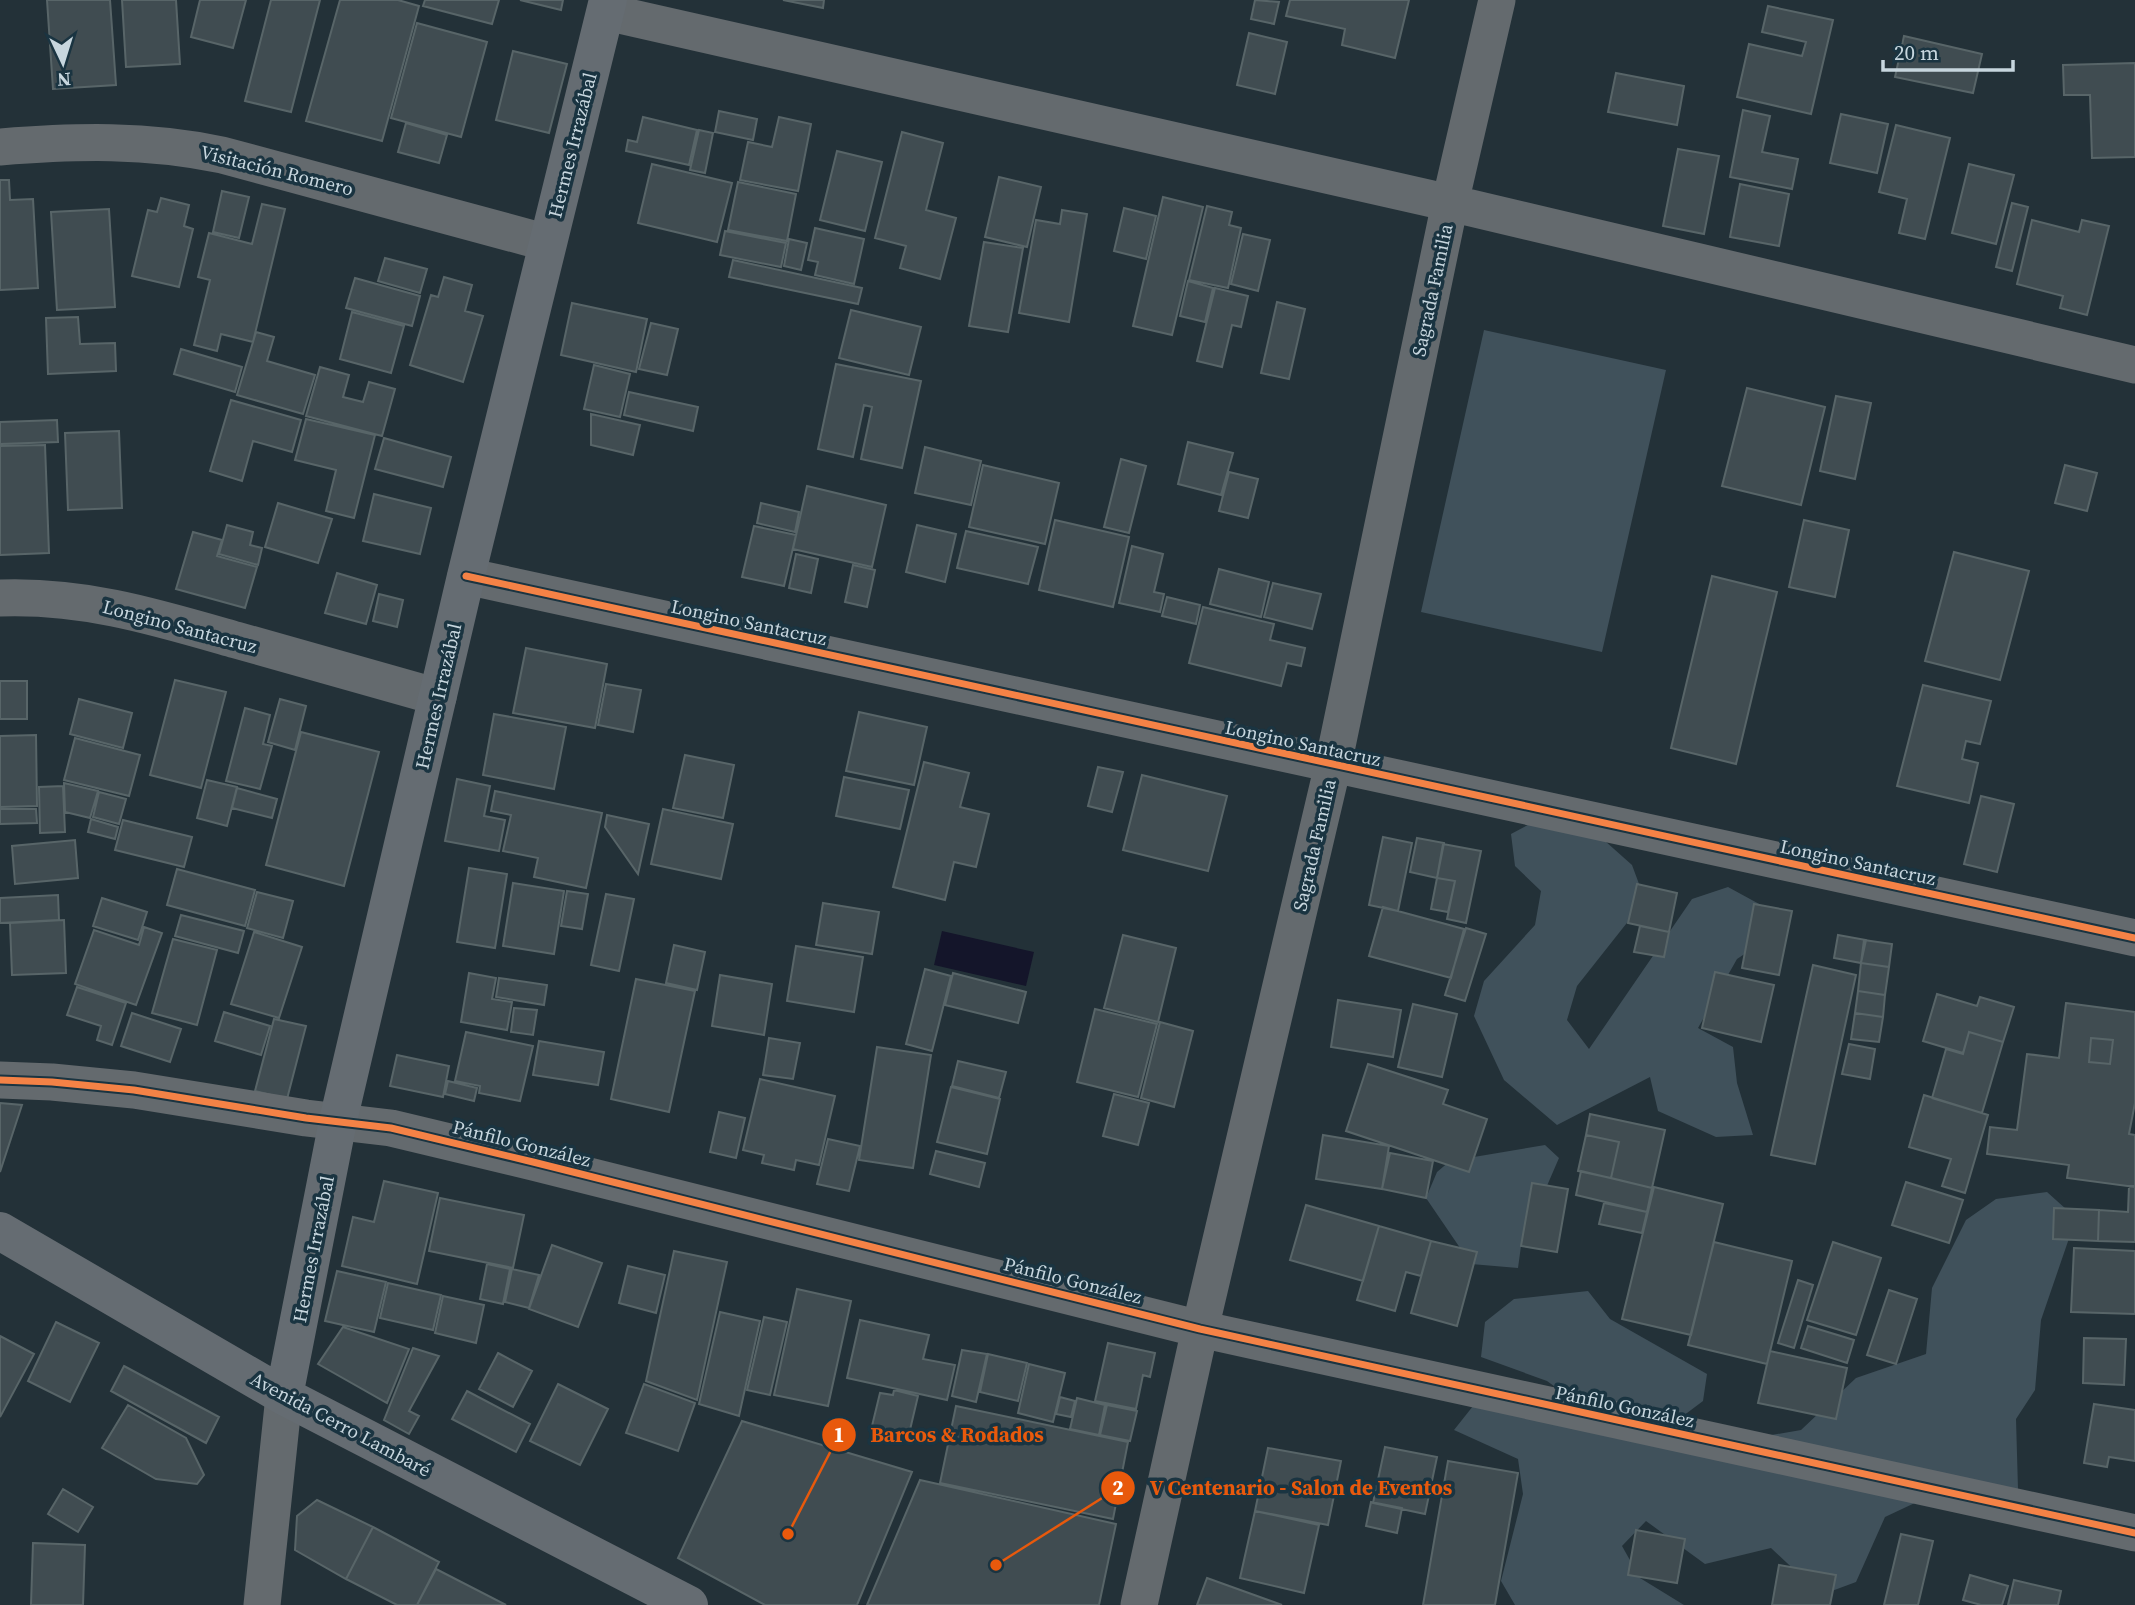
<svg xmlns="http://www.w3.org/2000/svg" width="2135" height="1605" font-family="'Source Serif 4',serif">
  <rect width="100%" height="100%" fill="#233138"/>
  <path fill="#40515b" d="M1484,330L1666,370L1602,652L1421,612Z
    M1578,817L1632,865L1645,900L1577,986L1567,1020L1589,1049L1692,899L1728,887L1761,905L1767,939L1737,959L1698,1028L1733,1047L1737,1083L1753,1135L1716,1137L1658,1111L1650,1077L1557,1125L1504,1080L1474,1016L1484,981L1535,925L1541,891L1515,866L1511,834L1541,818Z
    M1545,1145L1559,1158L1521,1246L1518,1268L1471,1264L1426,1198L1437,1172L1450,1161Z
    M2047,1192L2076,1218L2041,1320L2035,1390L2016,1419L2018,1489L1919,1501L1885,1517L1856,1582L1821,1595L1771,1548L1705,1564L1646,1521L1622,1546L1640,1578L1684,1605H1515L1501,1581L1523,1494L1518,1459L1454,1430L1477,1401L1587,1410L1547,1381L1481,1357L1485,1322L1514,1299L1588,1291L1610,1319L1707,1374L1703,1401L1675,1422L1690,1449L1801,1430L1856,1378L1926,1354L1932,1288L1966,1220L1996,1199Z"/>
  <path fill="#14152a" d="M942,931L1034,952L1026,986L934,965Z"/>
  <path fill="#404c51" stroke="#586568" stroke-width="2" d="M47,0H110L116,85L53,89Z
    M122,0H176L180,64L126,67Z
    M200,0H246L233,48L191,37Z
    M271,0H320L291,112L245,101Z
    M340,0H398L419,6L382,141L306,121Z
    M425,0H499L492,24L423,6Z
    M520,0H563L561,10Z
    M783,0H824L823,8Z
    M1255,0L1279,2L1274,24L1251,19Z
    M1290,0H1409L1395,58L1342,45L1345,29L1286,16Z
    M1768,6L1833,20L1811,114L1737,97L1749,44L1802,56L1806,42L1762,32Z
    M417,23L487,42L461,137L391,118Z
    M1249,33L1287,42L1275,94L1237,85Z
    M1904,36L1982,54L1973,93L1895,77Z
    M513,51L567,64L549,133L496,120Z
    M2135,63V157L2092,158L2090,95H2064L2063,65Z
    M1616,73L1684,86L1677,125L1608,112Z
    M1743,110L1770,116L1762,152L1798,159L1792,189L1730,177Z
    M719,111L757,119L753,140L715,132Z
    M1841,114L1888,124L1877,173L1830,163Z
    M643,117L697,130L689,165L626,151L628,140L637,142Z
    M779,117L811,124L798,191L740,180L748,142L772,147Z
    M406,123L447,135L439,163L398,152Z
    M1896,125L1950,138L1925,239L1899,233L1907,199L1879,192Z
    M699,130L713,133L705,173L690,170Z
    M902,132L943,143L926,210L956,218L940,279L900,268L906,246L875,238Z
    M1678,149L1719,156L1704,234L1663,226Z
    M837,151L882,162L865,231L820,220Z
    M652,164L732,183L717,242L638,223Z
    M1969,164L2014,175L1996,244L1952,233Z
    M999,177L1041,187L1027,247L985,237Z
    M0,180H9L10,200L33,199L38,288L0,290Z
    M738,182L796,194L787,241L728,230Z
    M1740,184L1789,194L1779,246L1730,237Z
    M222,191L249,197L239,238L213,232Z
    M1163,197L1203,207L1172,335L1133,326Z
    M161,198L189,205L184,226L193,229L179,287L132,276L148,210L157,212Z
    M2012,203L2028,207L2012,271L1996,267Z
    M262,204L285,209L253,342L221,334L217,351L194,345L210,280L198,277L209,233L252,244Z
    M1207,206L1232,212L1229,225L1241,228L1228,288L1189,280Z
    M1124,208L1156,216L1146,259L1114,251Z
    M109,209L115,307L57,310L51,212Z
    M1062,210L1087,214L1069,322L1019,313L1036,220L1060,224Z
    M2032,220L2079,232L2082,220L2109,226L2087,315L2060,308L2063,296L2017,284Z
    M815,228L864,239L854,284L815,275L818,262L808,260Z
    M725,231L786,243L781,267L720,255Z
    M1243,234L1270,240L1258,291L1231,284Z
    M789,239L807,243L801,270L784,266Z
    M984,242L1023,248L1008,332L969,326Z
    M385,258L427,269L420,293L378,281Z
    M733,260L862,288L858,304L729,277Z
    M444,277L472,285L465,311L483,316L463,382L410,365L431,295L438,297Z
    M355,278L420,296L412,326L346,308Z
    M1188,281L1213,288L1205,322L1180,316Z
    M1215,288L1248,296L1241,327L1232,325L1222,367L1197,361Z
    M1277,302L1305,309L1289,379L1261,373Z
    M572,303L647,319L636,372L561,355Z
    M851,310L921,327L909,375L839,358Z
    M352,312L404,326L391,373L340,359Z
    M78,317L80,344L115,343L116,371L48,374L46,318Z
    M651,323L678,329L667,375L639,369Z
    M256,332L274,337L267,361L315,375L303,414L237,395Z
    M181,349L242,367L235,392L174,374Z
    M836,364L921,381L902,468L861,459L872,407L864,405L853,457L818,449Z
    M594,365L630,374L620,417L584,409Z
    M320,367L349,375L343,397L363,402L369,382L395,389L382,436L306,416Z
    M1747,388L1825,407L1801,505L1722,486Z
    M629,392L698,407L693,431L624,415Z
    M1836,396L1871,403L1855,479L1820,471Z
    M231,400L301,420L292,452L253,441L242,481L210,471Z
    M591,414L640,425L633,455L591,445Z
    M306,419L375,435L354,518L326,511L336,470L295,460Z
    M57,420L58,442L0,444V422Z
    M119,431L122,508L68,510L65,433Z
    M384,438L451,457L443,487L375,469Z
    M1188,442L1233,453L1221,495L1178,484Z
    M45,445L49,553L0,555V446Z
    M925,447L981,461L971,505L915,493Z
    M1121,459L1146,466L1129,533L1104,527Z
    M983,465L1059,483L1045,544L969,527Z
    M2065,465L2097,473L2087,511L2055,503Z
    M1229,472L1258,479L1248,518L1219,511Z
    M807,486L886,505L872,567L793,549Z
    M374,494L431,508L420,554L363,541Z
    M278,503L332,519L318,563L265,547Z
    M761,503L799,512L795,532L757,523Z
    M1055,520L1129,537L1113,607L1039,590Z
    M1804,520L1849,530L1835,597L1789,587Z
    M227,525L253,532L250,545L262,548L258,565L219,554Z
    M917,525L956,534L945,582L906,572Z
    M754,526L796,535L784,586L742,577Z
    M966,531L1038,547L1028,584L957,568Z
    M193,532L222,540L217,556L257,567L245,608L176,589Z
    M1132,546L1163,554L1154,592L1164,594L1160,612L1119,603Z
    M1954,552L2029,571L2000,680L1925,661Z
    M796,554L818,559L811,593L789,588Z
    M853,565L875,570L867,607L845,602Z
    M1219,569L1269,582L1261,617L1210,604Z
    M337,573L377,585L366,624L325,613Z
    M1712,576L1777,592L1736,764L1671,748Z
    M1273,583L1321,594L1312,629L1264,617Z
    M379,594L403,600L397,627L373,621Z
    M1167,597L1200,605L1196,624L1162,616Z
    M1203,607L1274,624L1270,640L1305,648L1301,666L1287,663L1281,686L1189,663Z
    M526,648L607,664L595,728L513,713Z
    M175,680L226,692L201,788L150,775Z
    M0,681H27V719H0Z
    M606,684L641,690L633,732L598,725Z
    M1923,685L1991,701L1980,744L1966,741L1962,759L1978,763L1969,803L1897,786Z
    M79,699L132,713L123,748L70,734Z
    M280,699L306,706L295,750L268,742Z
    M245,708L270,715L263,744L272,746L260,789L226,781Z
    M859,712L927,727L914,785L846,771Z
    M494,714L566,727L554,789L483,775Z
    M301,732L379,752L344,886L266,865Z
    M36,735L37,806L0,807V736Z
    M75,738L140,755L129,796L64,780Z
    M685,755L734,765L723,818L673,808Z
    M924,762L969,773L960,807L989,814L976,867L954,862L945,900L893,887Z
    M1098,767L1123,772L1112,812L1088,806Z
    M1142,775L1227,796L1208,871L1123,850Z
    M844,777L909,790L900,829L836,816Z
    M457,779L490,786L484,816L505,820L499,851L445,841Z
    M207,780L237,787L227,826L197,818Z
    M64,783L98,791L90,818L65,812Z
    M63,786L65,832L40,833L39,787Z
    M237,788L277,799L272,818L232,808Z
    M495,791L602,813L586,888L534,877L538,858L503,851L511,815L491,811Z
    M99,792L126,799L119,824L93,817Z
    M1981,796L2014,804L1997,872L1964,864Z
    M0,809H36L37,823L0,824Z
    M663,809L733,824L721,879L651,864Z
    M607,815L649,824L638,874L605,827Z
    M91,819L118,827L115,839L88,832Z
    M123,820L192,837L184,867L115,850Z
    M1383,837L1412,843L1398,911L1369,905Z
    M1417,838L1444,843L1437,878L1410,872Z
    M75,840L78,878L15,884L12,846Z
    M1443,844L1481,851L1466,923L1447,919L1455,881L1437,878Z
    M469,868L507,874L495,948L457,942Z
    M177,869L255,890L245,926L167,905Z
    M1437,878L1455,881L1448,912L1431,909Z
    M513,883L564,891L554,954L503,946Z
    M1637,884L1677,893L1669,932L1628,923Z
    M567,891L588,894L582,929L561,926Z
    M257,892L293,901L283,938L247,928Z
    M606,894L634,899L619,971L591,965Z
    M58,895L59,920L0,923V898Z
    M102,898L147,912L138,940L93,926Z
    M823,903L879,912L872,954L816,945Z
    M1754,904L1792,911L1779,975L1742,968Z
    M1383,907L1464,929L1451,978L1369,956Z
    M181,915L244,931L238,953L175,936Z
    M64,920L66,973L12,975L10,923Z
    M1640,926L1669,932L1664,957L1634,952Z
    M144,927L162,933L136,1005L75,984L94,930L139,945Z
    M1466,928L1486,934L1465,1001L1445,995Z
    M254,932L302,947L279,1018L231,1004Z
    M1123,935L1176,948L1158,1022L1104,1008Z
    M1838,935L1866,940L1861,963L1834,958Z
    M173,939L217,950L197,1025L152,1013Z
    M1864,940L1892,944L1889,967L1861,963Z
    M674,945L705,952L697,990L666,983Z
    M796,946L863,957L854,1012L787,1001Z
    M1861,963L1889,967L1885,995L1858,991Z
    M1813,965L1856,975L1815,1164L1771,1155Z
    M925,969L951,976L932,1051L906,1044Z
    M1715,972L1774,985L1761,1042L1702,1028Z
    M469,973L496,978L492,999L512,1002L507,1030L461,1022Z
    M953,973L1026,992L1018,1023L945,1005Z
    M720,975L772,984L764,1035L712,1026Z
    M499,978L547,985L544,1005L496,997Z
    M636,979L695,991L669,1112L611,1099Z
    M77,987L126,1003L112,1045L97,1040L101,1026L67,1015Z
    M1858,991L1885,995L1883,1017L1855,1013Z
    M1937,994L1977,1006L1980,997L2014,1007L2003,1042L1969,1032L1963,1053L1923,1041Z
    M1338,1000L1401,1010L1393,1057L1331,1047Z
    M2066,1003L2135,1012V1103L2129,1134L2135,1135V1187L2067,1178L2069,1165L1987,1154L1990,1127L2017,1130L2027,1054L2059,1058Z
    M1413,1004L1457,1014L1442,1077L1398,1067Z
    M514,1008L537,1010L533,1035L511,1032Z
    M1095,1009L1157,1024L1138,1097L1077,1082Z
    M224,1012L270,1026L261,1055L215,1041Z
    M132,1013L181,1029L170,1062L121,1046Z
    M1855,1013L1883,1017L1879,1042L1851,1039Z
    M274,1019L306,1026L287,1099L255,1091Z
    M1160,1022L1193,1031L1174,1107L1141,1098Z
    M466,1032L533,1046L520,1101L479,1093L480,1086L455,1081Z
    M1969,1032L2003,1042L1982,1113L1932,1098L1946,1049L1963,1054Z
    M769,1038L800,1043L793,1079L763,1075Z
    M2091,1038L2113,1040L2110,1064L2089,1062Z
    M539,1041L604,1052L598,1085L533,1075Z
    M1849,1044L1875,1049L1870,1079L1842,1074Z
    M877,1047L931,1055L913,1168L859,1160Z
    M397,1055L449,1066L443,1097L390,1086Z
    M958,1061L1006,1072L999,1098L952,1086Z
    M1368,1064L1448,1090L1443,1104L1487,1119L1469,1172L1346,1131Z
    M760,1079L835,1096L819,1165L796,1160L794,1170L762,1163L764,1155L743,1150Z
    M448,1081L477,1088L474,1101L445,1094Z
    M951,1087L1000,1099L987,1154L937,1142Z
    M1114,1094L1149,1103L1138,1145L1103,1136Z
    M1924,1095L1988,1115L1965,1193L1942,1186L1951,1159L1909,1147Z
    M0,1103L22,1105L0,1172Z
    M719,1112L745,1118L736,1158L710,1152Z
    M1590,1114L1665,1130L1652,1188L1611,1178L1619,1142L1586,1135Z
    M1323,1135L1389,1146L1382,1189L1316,1179Z
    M1586,1135L1619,1142L1611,1178L1578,1171Z
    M828,1139L860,1146L849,1191L817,1184Z
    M936,1151L985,1163L979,1187L930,1174Z
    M1390,1153L1433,1161L1426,1198L1382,1189Z
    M1581,1171L1652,1188L1647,1212L1576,1195Z
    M384,1181L438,1193L417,1284L342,1266L353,1217L374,1222Z
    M1906,1182L1963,1200L1949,1243L1892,1225Z
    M1532,1183L1568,1189L1557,1252L1521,1246Z
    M2129,1186H2135V1242L2098,1241L2099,1210L2128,1212Z
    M1654,1187L1723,1204L1691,1335L1622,1319Z
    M440,1198L524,1215L513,1268L429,1251Z
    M1604,1203L1647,1212L1642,1233L1599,1224Z
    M1306,1205L1379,1226L1363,1281L1290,1260Z
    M2054,1208L2099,1210L2098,1241L2053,1239Z
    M1379,1226L1431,1241L1421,1276L1406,1272L1395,1311L1357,1300Z
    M1431,1241L1477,1252L1457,1326L1411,1313Z
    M1714,1242L1792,1261L1767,1364L1688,1345Z
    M1833,1242L1881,1258L1856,1335L1807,1320Z
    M552,1245L602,1263L578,1327L529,1309Z
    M2074,1248L2135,1251V1314L2071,1312Z
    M674,1251L727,1262L697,1400L646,1381Z
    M487,1264L510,1269L503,1304L480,1299Z
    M628,1266L665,1275L656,1313L619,1303Z
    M512,1269L539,1275L529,1308L505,1302Z
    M337,1271L386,1282L374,1332L325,1321Z
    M1798,1280L1813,1285L1794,1348L1778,1343Z
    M388,1283L441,1295L433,1330L380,1318Z
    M797,1289L851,1301L828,1406L774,1395Z
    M1889,1290L1917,1299L1896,1364L1867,1355Z
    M443,1296L484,1305L476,1343L435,1333Z
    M720,1312L760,1321L739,1416L699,1404Z
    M764,1317L787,1322L770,1395L747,1390Z
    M860,1320L929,1335L923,1359L955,1365L947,1400L847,1378Z
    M56,1322L99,1343L70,1402L28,1381Z
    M1808,1326L1854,1340L1847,1363L1801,1348Z
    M343,1327L409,1349L387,1403L318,1364Z
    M0,1336L34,1354L0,1417Z
    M2084,1338L2126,1339L2124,1385L2083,1383Z
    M1108,1343L1155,1353L1150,1377L1143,1375L1136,1409L1095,1401Z
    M413,1348L439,1356L409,1411L419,1416L409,1434L384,1420Z
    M962,1350L987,1354L976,1402L952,1396Z
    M1770,1351L1847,1368L1836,1419L1758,1403Z
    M498,1353L532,1371L513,1407L479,1389Z
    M988,1354L1027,1363L1018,1401L980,1392Z
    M1029,1364L1065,1373L1053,1422L1018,1413Z
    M124,1366L219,1417L206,1443L111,1391Z
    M558,1384L608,1409L580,1465L530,1441Z
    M644,1384L695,1403L678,1451L626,1433Z
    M894,1390L918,1396L909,1434L872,1426L880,1393L893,1395Z
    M467,1391L530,1424L516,1452L452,1419Z
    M1060,1397L1075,1401L1071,1417L1056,1414Z
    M1077,1398L1105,1405L1099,1435L1070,1429Z
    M2094,1404L2135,1410V1461L2109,1457L2107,1467L2084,1463Z
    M128,1405L186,1438L204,1475L197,1484L156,1479L102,1448Z
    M1107,1405L1137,1411L1130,1441L1100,1435Z
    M956,1406L1128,1442L1113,1519L940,1483Z
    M742,1421L912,1472L857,1605H765L678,1558Z
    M1385,1447L1437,1457L1425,1514L1373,1503Z
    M1268,1448L1341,1461L1328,1525L1255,1511Z
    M1448,1461L1518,1473L1495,1605H1423Z
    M920,1480L1116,1524L1099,1605H867Z
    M63,1489L93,1507L78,1532L48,1514Z
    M317,1500L373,1527L346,1579L295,1550L297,1516Z
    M1371,1502L1402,1508L1397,1533L1366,1526Z
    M1255,1511L1319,1525L1304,1593L1240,1578Z
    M373,1527L439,1562L417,1605H397L346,1579Z
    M1636,1530L1685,1539L1677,1583L1628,1575Z
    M1901,1534L1933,1541L1918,1605H1884Z
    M33,1543L85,1545L83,1605H31Z
    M1779,1565L1836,1575L1830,1605H1772Z
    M436,1569L506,1605H417Z
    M1970,1575L2008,1586L2002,1605H1981L1963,1600Z
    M1207,1578L1282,1605H1197Z
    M2014,1580L2061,1591L2058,1605H2008Z"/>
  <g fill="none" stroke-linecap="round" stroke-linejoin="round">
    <path stroke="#646a6e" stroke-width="37" d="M606,12L1450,203L2135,365
      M0,147C77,141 146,139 222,155L548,243
      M466,576L2135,938
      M0,598C85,595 156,617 236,640C303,659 370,678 438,697
      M0,1080L52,1082L134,1090L306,1118L391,1128L533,1162L1200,1329L2135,1533
      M262,1605L284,1396
      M1139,1605L1200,1329L1333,765L1450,203L1497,0"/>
    <path stroke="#656c72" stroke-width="38" d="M0,1231L284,1396L689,1605
      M284,1396L338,1121L466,576L608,0"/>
    <g stroke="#1a3441" stroke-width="11">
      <path id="cycleway" d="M466,576L2135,938
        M0,1080L52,1082L134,1090L306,1118L391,1128L533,1162L1200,1329L2135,1533"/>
    </g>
    <use href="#cycleway" stroke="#f48246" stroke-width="7"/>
  </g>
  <g text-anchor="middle" stroke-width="7" stroke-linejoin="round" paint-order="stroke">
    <g font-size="19" fill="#c7d6de" stroke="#1a3441">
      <text transform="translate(572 145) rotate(-76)" y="7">Hermes Irrazábal</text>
      <text transform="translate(277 170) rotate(14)" y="7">Visitación Romero</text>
      <text transform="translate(1432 290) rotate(-78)" y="7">Sagrada Familia</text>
      <text transform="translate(749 622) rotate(12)" y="7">Longino Santacruz</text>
      <text transform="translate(180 626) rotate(15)" y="7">Longino Santacruz</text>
      <text transform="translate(438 696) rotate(-77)" y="7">Hermes Irrazábal</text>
      <text transform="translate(1303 743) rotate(12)" y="7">Longino Santacruz</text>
      <text transform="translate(1314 845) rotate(-77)" y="7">Sagrada Familia</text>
      <text transform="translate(1858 862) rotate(12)" y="7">Longino Santacruz</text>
      <text transform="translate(522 1143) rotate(14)" y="7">Pánfilo González</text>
      <text transform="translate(313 1249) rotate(-79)" y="7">Hermes Irrazábal</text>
      <text transform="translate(1073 1280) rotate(14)" y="7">Pánfilo González</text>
      <text transform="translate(1625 1406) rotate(12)" y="7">Pánfilo González</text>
      <text transform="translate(341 1424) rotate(28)" y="7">Avenida Cerro Lambaré</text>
    </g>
  </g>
  <path fill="none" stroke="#e8590c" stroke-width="2.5" d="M788 1534L839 1435M996 1565L1118 1488"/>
  <g fill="#e8590c" stroke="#1a3441" stroke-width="2.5">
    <circle cx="788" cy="1534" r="7"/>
    <circle cx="996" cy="1565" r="7"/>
    <circle cx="839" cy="1435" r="18"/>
    <circle cx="1118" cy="1488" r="18"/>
  </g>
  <g font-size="21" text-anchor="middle" font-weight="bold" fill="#fff">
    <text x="839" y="1442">1</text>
    <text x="1118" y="1495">2</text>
  </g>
  <g font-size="21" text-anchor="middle" font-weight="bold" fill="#e8590c" stroke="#1a3441" stroke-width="7" stroke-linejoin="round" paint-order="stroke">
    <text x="957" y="1442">Barcos &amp; Rodados</text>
    <text x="1301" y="1495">V Centenario - Salon de Eventos</text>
  </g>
  <g transform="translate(63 63) rotate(176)" stroke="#1a3441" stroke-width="5" paint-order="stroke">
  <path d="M0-5L12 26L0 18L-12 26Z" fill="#c7d6de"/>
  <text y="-10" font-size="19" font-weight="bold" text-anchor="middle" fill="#c7d6de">N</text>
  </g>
  <path d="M1883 60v10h130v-10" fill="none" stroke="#c7d6de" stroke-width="3.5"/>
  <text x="1894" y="60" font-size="21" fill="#c7d6de" stroke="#1a3441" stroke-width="5" paint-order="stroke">20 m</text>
</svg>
